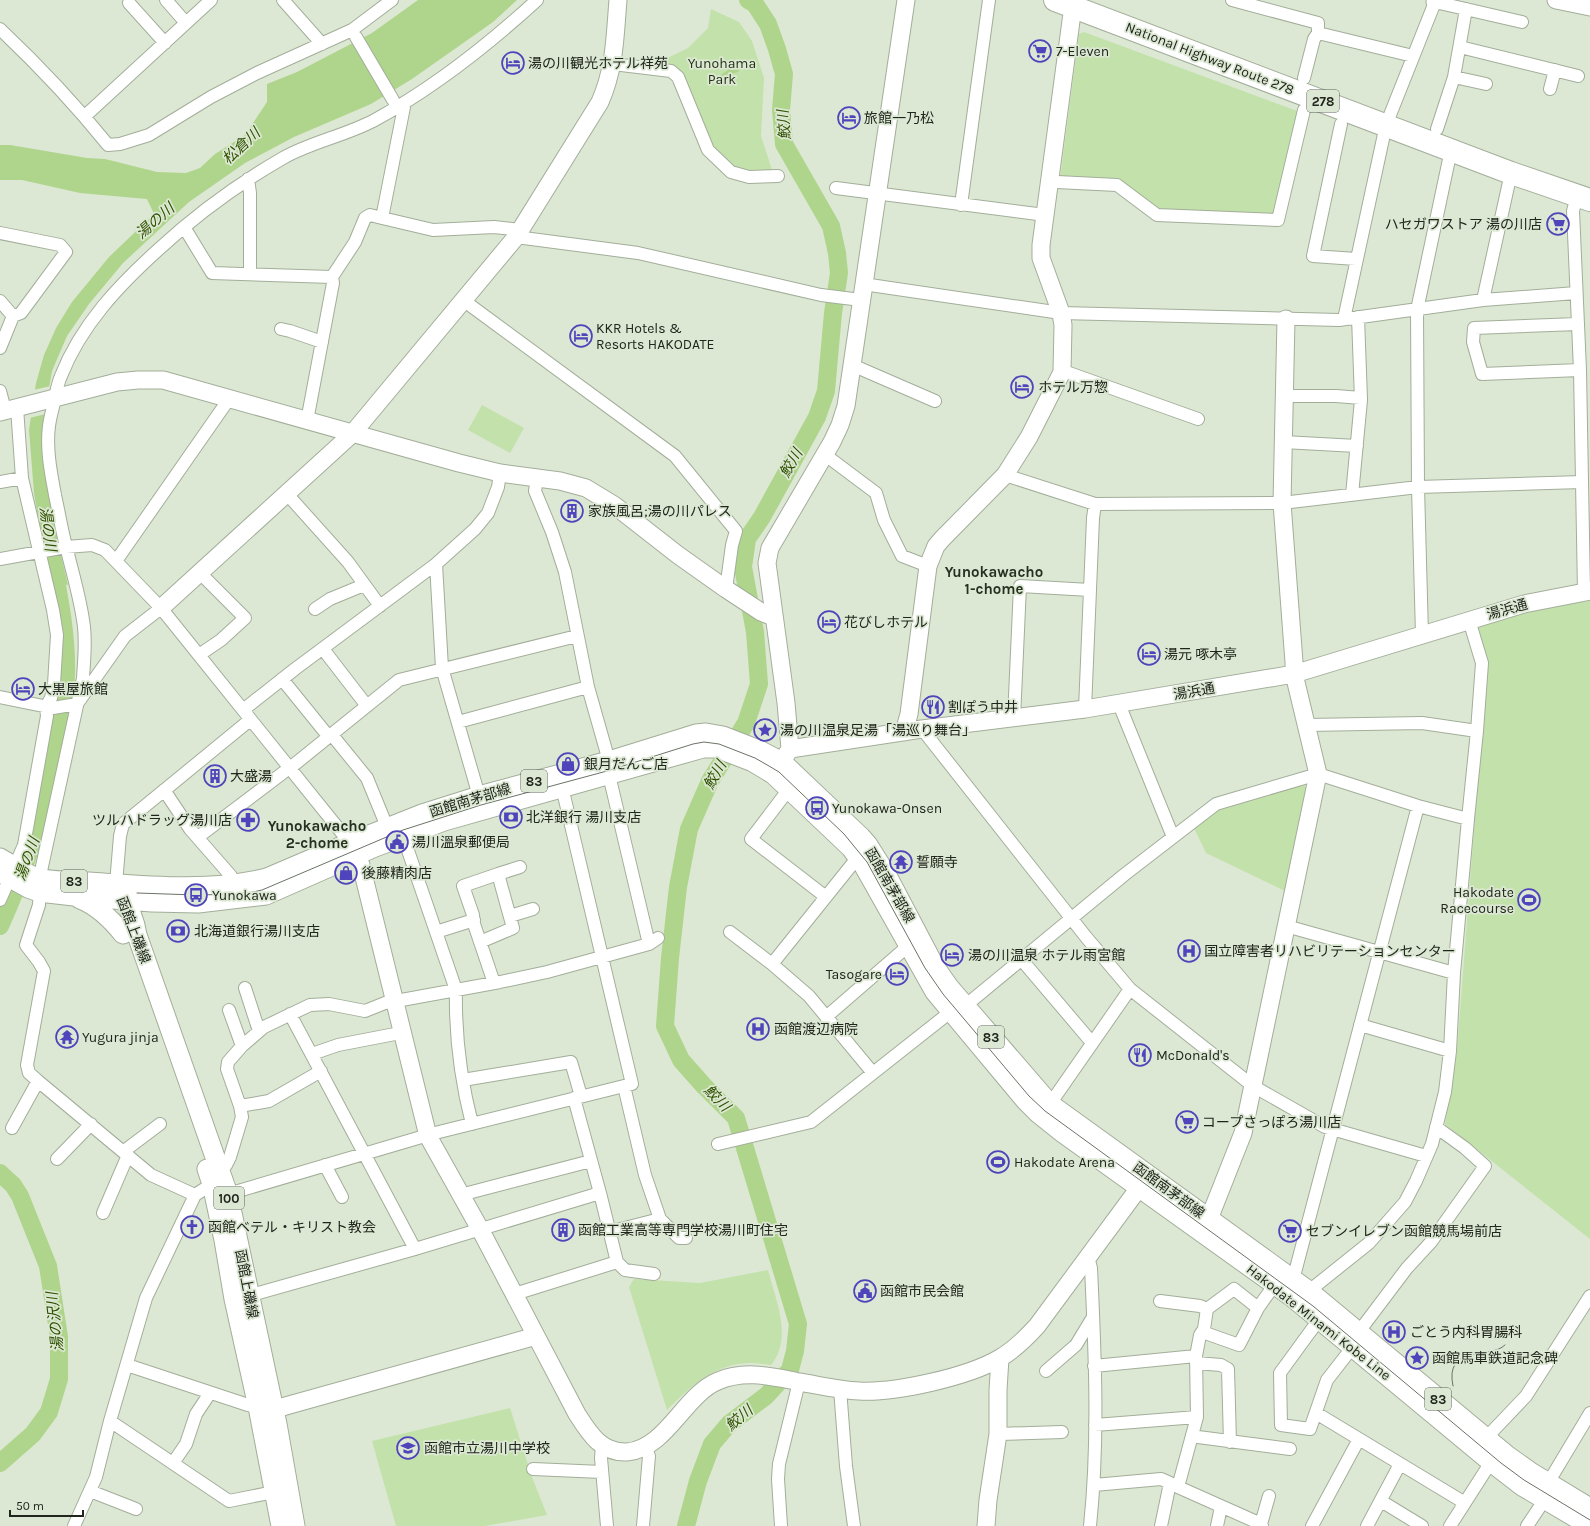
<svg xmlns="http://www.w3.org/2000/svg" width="1590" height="1526" font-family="Karla,'Noto Sans JP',sans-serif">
  <rect width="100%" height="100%" fill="#dce8d3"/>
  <path fill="#c3e1ab" d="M711,9L739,22L752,41L764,78L761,136L773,173L747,172L726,162L710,145L683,76L673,65L659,62L688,48L708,28Z
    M1084,32L1300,112L1276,216L1161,211L1118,181L1060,179L1079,34Z
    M482,405L524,428L510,453L468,430Z
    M1590,601V1239L1445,1124L1457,1051L1487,660L1477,626L1543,607Z
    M1302,785L1310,789L1287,892L1206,853L1194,828L1217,808Z
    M768,1270C776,1301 793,1338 771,1365C763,1364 756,1363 749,1363C714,1364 690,1387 667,1410L629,1287L634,1279L700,1283Z
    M510,1408L532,1477L547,1515L485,1526H396L372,1441Z"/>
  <path fill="#aed58b" d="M418,0H517L493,22L412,79L371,104L294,137L245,163L189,202L123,263L89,304L67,336L52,371L43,423V448L54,525L68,585L53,583L40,531L34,493L29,430L36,383L44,355L56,328L72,302L109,257L154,214L147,199L80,193L22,180H0V145H10L87,158L105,159L157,172L186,173L200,168L215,154L245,135L267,102V84L297,72L372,33Z
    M734,62L739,63V71C734,75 728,72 722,77L721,75L729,69L731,63Z"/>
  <path fill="#dce8d3" d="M51,386L46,414L29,418L33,390Z"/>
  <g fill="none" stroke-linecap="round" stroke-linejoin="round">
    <path stroke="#aed58b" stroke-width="18" d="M0,926C31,858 50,792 60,718C62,703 66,688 66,673C67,635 59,596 52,559
      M0,1173L13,1185L20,1196L48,1266L59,1337V1379L49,1412L33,1434L0,1463
      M686,1526L698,1481L712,1444L729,1424L766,1396L790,1370L795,1351L798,1324L736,1118L704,1086L681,1060L665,1026L670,958L678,887L689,829L710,781L746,723L759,684L755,632L743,567L747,539L762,517L817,417L826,391L833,313L839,273L837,253L831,226L784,144L781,110L784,74L777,49L768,24L755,4L748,0"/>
    <g stroke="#a3ae9a" stroke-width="14">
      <path id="street" d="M166,0L186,23
        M283,0L322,44
        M1232,0L1318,23V33
        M129,3L165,43
        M0,29C38,65 75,104 108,145L120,144L149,135L211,97L257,73L352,30L392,0
        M356,37L393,100
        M1460,47L1578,76
        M613,64L671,71L678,77L708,150L731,172L749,177L778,176
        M1454,77L1486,84
        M1304,78L1314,39L1318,33L1413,56
        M1550,89L1555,70
        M85,116L211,0
        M1341,124L1313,256L1356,259
        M1437,129L1454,77L1466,9
        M248,179L250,193V274
        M1057,182L1117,185L1157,215L1278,220L1304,110
        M836,188L1045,215
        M1577,196L1573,211L1580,370L1584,592
        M961,205L989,0
        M382,218L433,230L494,227L521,230
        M184,227L212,273L332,277
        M0,233L60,245L66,252L21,313L13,316
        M516,237L638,253L821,295L861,300
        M863,284L1061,313L1339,320L1483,300L1576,293
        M463,300L675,456L736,531L732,545L726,589
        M1483,300L1511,173
        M0,301L13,316L0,348
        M1344,319L1386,125L1435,2L1522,22
        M1578,324L1474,328L1473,342L1482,374L1580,370
        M281,329L290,331L322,342
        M852,365L935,401
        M1062,372L1069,373L1198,419
        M0,391L5,410
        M1284,396H1336L1361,398
        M307,421L333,283L332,277L355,242L365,218L370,215L382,218L405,102
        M1283,442L1357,446
        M824,454L876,493L884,520L902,556L928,566
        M1005,475L1095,504L1282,503L1418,487L1582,482
        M537,479L535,491L552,532L565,572L588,687L609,761
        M0,482L22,478
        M287,494L348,562L380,606
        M1352,495L1361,400L1358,317
        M0,559L66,547L92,545L105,550L161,608L346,838L352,848
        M116,561L229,399
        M436,564L442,668L479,796
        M315,609L330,599L364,585
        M1422,635L1418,487L1417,310L1451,150
        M323,649L367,706
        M199,655L221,640L245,618L200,573
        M282,679L329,737
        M0,697L53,708L77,704L125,636L161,608
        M1119,704L1173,837
        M1085,709L1093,518L1095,504
        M243,710L295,669L436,564L475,529L488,513L498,487L500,473
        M1014,718L1020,586L1090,590
        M458,722L588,687
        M1307,725L1422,723L1477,731
        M922,729L1086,937L1130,989L1253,1086L1325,1127L1426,1156
        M332,735L367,778L385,822
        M290,768L399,680L577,636
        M609,775L649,944
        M789,789L751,839L826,897
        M164,790L190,829L231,876L233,884
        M403,836L456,990C455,1035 461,1081 472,1124
        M198,837L284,772
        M862,852L772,964L809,996L873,1073
        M498,874L520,867
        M116,884L120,836L123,824L250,720
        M0,900L24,845L47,716L46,707L51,698L54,684L57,635L53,610L22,478L17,408
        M510,916L533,909
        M1286,926L1454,973
        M436,932L474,920
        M730,932L772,964
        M480,942L513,928L498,874L463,886L473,915L474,924L494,983
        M1021,959L1088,1038
        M245,988L259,1031
        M229,1010L242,1046
        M290,1014L415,1249
        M826,1017L908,946
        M1360,1025L1450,1051
        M312,1054L338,1045L395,1034
        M463,1080L571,1062L581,1096
        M38,1081L29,1073L27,1065L44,971L39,962L26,945L39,905L41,871L83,678C84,661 86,644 84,627C81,601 73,575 67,550C62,532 59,513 55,495C51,473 46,449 49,426C50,418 52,411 54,403C56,394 57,385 61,376C81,325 119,285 159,249C197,214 238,184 283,158C311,142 344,136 373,121C430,90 489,44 537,0
        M624,1086L645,1175L660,1219L679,1238H686
        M574,1098L600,1193L617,1262L625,1270L654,1274
        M1050,1104L1130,989
        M240,1106L269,1101L321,1071
        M12,1128L38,1081L151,1175L195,1195
        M718,1144L811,1122L944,1017L965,1006L1124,875L1216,804L1318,774L1418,806L1468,819
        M124,1151L160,1124
        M57,1159L91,1124
        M325,1165L342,1197
        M220,1169L226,1165L230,1157L242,1117L240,1106L227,1069L228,1062L242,1046L264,1027L310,1005L329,1004L365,1011L385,1003L500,982L547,972L649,944L658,938
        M468,1193L591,1161
        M228,1194L435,1133L632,1084L562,787
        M103,1213L128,1155
        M609,1232L660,1219
        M1088,1257L1091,1268C1095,1353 1099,1441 1090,1526
        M1289,1283L1293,1280L1418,806
        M1309,1291L1369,1243L1405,1202L1416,1181L1432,1144L1445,1092L1450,1051L1454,973L1468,819L1477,731L1482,663L1469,620
        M521,1292L617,1262
        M244,1297L415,1249L600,1193
        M1160,1301L1200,1306L1207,1309
        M1315,1325L1280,1373L1281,1425L1310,1429L1327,1380L1348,1353
        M1364,1325L1407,1268L1431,1242L1485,1166L1465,1148L1436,1127
        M1203,1331L1208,1334L1239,1345L1258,1308L1270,1291
        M1196,1363L1221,1365L1228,1369L1230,1442
        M127,1365L248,1405L258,1407
        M1094,1366L1196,1356
        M1046,1371L1076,1345L1093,1317
        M840,1389L846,1466L854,1526
        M1316,1413L1465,1503
        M110,1421L229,1501L274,1492
        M1095,1425L1197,1417
        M998,1434L1062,1432
        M1192,1435L1198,1437L1290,1449
        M1486,1438L1526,1396L1590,1296
        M602,1445L601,1458L607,1526
        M173,1463L186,1444L196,1414L210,1393
        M533,1469L602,1472
        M1548,1483L1590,1413
        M1094,1485L1161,1479L1170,1483
        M1178,1487L1261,1524L1262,1526
        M90,1491L136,1509
        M1381,1501L1422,1526
        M1261,1524L1269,1496
        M74,1526L96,1477L110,1421L146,1298L195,1195L212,1184
        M643,1526L649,1456L645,1447
        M781,1526L778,1479L779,1464L799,1382L795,1381
        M1161,1526L1170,1483L1178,1487L1197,1417L1196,1356L1200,1335L1204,1329L1207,1309L1234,1289L1258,1308
        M1217,1526L1221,1507
        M1312,1526L1359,1439
        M1367,1526L1400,1464
        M1450,1526L1491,1462
        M1527,1526L1545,1499"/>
    </g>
    <g stroke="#a3ae9a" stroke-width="19">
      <path id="secondary" d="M1556,0L1590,7
        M1435,2L1436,0
        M0,412L117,382L138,380H163L459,463L500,473L560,481L586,488L614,505L678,555L726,589L761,612L773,617
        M161,608L352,434L516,237L600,102C615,68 615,36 618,0
        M904,732L909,714L928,566L936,546L942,539L1005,475L1029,437L1062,372L1063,325L1061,313L1041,258V245L1073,6
        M790,749L922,729L1085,709L1294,674L1524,604L1590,591
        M784,758L790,749L786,703L767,563L770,548L832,442L840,425L846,406C866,271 887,136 906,0
        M356,854L361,865L428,1136L480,1229L577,1414C589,1433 601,1453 627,1452C666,1449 684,1395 718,1381C744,1370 769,1376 795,1381
        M1201,1229L1209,1219L1243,1133L1318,774L1294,674V662L1282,503L1286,319
        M799,1382C818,1385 839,1390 859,1391C895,1393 968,1377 1000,1358C1014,1350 1026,1338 1037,1326L1147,1177
        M260,1407H282L536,1336
        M986,1526L988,1500L998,1434V1390L1000,1358"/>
    </g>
    <g stroke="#a3ae9a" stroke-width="21">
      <path id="primary" d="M0,858C11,864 22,872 35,877C51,882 72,881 89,882C149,886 209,892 267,878L349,843L422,814L479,796L609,761L696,734L706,733L723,736L759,750L782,762L861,837L868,845L885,872L935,967L949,987L1050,1104L1309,1291L1508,1456L1532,1473L1590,1508
        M0,872L28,888L39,892L74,896L152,902L198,903L266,895L375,847L444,821L703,748H717L753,762L773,774L851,848L864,866L935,992L1025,1100L1038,1113L1063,1133L1292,1297L1491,1462L1522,1486L1590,1526
        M119,890C127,903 135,920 137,935L228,1194L277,1424L295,1526
        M80,899C98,906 111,919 123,934
        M207,1169L212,1184L224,1240L234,1299L258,1407L281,1526"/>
    </g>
    <g stroke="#a3ae9a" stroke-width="24">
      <path id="highway" d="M1055,0L1511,173L1590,200"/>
    </g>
    <use href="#street" stroke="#fff" stroke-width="12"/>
    <use href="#secondary" stroke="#fff" stroke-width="17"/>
    <use href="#primary" stroke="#fff" stroke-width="19"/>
    <use href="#highway" stroke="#fff" stroke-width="22"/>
    <path stroke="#6b7366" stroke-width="1" d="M137,893L196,895L244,894L262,890L403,830L481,805L607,771L693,744L704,742L719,744L755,758L769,766L779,772L844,834L867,862L925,968L943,994L1029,1096L1045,1111L1313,1306L1501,1463L1524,1480L1590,1520
      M1453,1386C1444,1344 1490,1360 1505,1345"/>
  </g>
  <defs>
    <g id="supermarket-ring" transform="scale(1.15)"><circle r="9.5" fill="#dce8d3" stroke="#4f44bb" stroke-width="1.5"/><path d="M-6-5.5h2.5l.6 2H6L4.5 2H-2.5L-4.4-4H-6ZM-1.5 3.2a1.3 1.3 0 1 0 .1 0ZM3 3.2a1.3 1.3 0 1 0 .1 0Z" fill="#4f44bb"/></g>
    <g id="hotel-ring" transform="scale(1.15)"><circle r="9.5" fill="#dce8d3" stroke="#4f44bb" stroke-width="1.5"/><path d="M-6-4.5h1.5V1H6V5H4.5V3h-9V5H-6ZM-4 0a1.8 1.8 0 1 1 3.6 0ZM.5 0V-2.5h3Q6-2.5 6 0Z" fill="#4f44bb"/></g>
    <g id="building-ring" transform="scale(1.15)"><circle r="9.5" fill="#dce8d3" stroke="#4f44bb" stroke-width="1.5"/><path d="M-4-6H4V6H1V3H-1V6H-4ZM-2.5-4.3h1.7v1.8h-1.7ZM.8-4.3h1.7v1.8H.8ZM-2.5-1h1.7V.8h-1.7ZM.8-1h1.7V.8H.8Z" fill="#4f44bb"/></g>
    <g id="restaurant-ring" transform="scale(1.15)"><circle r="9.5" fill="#dce8d3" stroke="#4f44bb" stroke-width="1.5"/><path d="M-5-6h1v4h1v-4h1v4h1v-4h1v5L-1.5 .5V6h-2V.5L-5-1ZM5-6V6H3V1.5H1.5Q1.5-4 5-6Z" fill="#4f44bb"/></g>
    <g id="sight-ring" transform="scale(1.15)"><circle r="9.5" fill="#dce8d3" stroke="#4f44bb" stroke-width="1.5"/><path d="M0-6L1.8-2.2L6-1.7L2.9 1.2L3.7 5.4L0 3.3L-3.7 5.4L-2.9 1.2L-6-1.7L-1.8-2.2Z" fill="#4f44bb"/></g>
    <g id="shop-ring" transform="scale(1.15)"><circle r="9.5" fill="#dce8d3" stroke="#4f44bb" stroke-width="1.5"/><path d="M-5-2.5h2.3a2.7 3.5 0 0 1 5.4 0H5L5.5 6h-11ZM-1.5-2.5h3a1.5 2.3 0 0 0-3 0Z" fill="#4f44bb"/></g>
    <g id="bus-ring" transform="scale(1.15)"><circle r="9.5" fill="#dce8d3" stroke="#4f44bb" stroke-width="1.5"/><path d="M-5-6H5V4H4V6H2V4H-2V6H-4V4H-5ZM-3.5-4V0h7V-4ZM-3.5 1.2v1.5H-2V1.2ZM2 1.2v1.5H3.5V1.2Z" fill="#4f44bb"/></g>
    <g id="bank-ring" transform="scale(1.15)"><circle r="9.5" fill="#dce8d3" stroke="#4f44bb" stroke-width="1.5"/><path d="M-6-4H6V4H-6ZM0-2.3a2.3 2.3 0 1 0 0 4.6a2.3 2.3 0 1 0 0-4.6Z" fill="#4f44bb"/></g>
    <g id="pharmacy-ring" transform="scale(1.15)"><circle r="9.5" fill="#dce8d3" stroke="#4f44bb" stroke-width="1.5"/><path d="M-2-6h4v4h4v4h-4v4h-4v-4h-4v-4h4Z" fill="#4f44bb"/></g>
    <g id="civic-ring" transform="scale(1.15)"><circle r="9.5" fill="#dce8d3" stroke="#4f44bb" stroke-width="1.5"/><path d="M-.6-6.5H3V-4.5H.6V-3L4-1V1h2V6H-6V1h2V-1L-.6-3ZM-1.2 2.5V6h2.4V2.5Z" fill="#4f44bb"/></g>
    <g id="temple-ring" transform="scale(1.15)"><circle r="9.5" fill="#dce8d3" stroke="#4f44bb" stroke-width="1.5"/><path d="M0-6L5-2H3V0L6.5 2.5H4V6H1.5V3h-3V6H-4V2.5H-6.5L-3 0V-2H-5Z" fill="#4f44bb"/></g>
    <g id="stadium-ring" transform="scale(1.15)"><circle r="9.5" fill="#dce8d3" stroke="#4f44bb" stroke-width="1.5"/><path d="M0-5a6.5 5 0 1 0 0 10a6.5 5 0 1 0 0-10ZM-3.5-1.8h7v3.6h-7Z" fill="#4f44bb"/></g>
    <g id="hospital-ring" transform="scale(1.15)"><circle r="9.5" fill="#dce8d3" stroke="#4f44bb" stroke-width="1.5"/><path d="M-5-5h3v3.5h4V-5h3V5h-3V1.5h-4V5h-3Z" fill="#4f44bb"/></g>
    <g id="church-ring" transform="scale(1.15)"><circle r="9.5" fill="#dce8d3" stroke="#4f44bb" stroke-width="1.5"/><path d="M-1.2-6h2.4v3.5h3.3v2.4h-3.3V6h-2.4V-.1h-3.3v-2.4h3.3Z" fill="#4f44bb"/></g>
    <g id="school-ring" transform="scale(1.15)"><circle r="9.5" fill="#dce8d3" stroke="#4f44bb" stroke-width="1.5"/><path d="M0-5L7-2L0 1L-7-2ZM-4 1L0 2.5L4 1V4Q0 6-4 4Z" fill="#4f44bb"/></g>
  </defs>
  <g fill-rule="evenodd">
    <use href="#supermarket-ring" x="1040" y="51"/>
    <use href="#hotel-ring" x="513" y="63"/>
    <use href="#hotel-ring" x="849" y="118"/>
    <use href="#supermarket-ring" x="1558" y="224"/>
    <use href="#hotel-ring" x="581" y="336"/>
    <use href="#hotel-ring" x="1022" y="387"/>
    <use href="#building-ring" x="572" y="511"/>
    <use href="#hotel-ring" x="829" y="622"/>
    <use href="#hotel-ring" x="1149" y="654"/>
    <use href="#hotel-ring" x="23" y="689"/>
    <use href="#restaurant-ring" x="933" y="707"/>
    <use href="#sight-ring" x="765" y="730"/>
    <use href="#shop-ring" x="568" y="764"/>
    <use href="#building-ring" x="215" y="776"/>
    <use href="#bus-ring" x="817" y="808"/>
    <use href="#bank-ring" x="511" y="817"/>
    <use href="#pharmacy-ring" x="248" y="820"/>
    <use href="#civic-ring" x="397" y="842"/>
    <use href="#temple-ring" x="901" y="862"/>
    <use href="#shop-ring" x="346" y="873"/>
    <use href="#bus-ring" x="196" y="895"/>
    <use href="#stadium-ring" x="1529" y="900"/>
    <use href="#bank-ring" x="178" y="931"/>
    <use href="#hospital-ring" x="1189" y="951"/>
    <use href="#hotel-ring" x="952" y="955"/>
    <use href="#hotel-ring" x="897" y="974"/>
    <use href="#hospital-ring" x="758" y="1029"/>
    <use href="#temple-ring" x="67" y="1037"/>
    <use href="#restaurant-ring" x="1140" y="1055"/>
    <use href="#supermarket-ring" x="1187" y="1122"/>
    <use href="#stadium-ring" x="998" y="1162"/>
    <use href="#church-ring" x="192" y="1227"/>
    <use href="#building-ring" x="563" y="1230"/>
    <use href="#supermarket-ring" x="1290" y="1231"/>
    <use href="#civic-ring" x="865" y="1291"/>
    <use href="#hospital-ring" x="1394" y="1332"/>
    <use href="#sight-ring" x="1417" y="1358"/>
    <use href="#school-ring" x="408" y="1448"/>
  </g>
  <g text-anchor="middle" stroke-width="3.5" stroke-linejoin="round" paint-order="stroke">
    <g fill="#dce8d3" stroke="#586054" stroke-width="1">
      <rect x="1307" y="90" width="32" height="22" rx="3"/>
      <rect x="521" y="770" width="26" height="22" rx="3"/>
      <rect x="61" y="870" width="26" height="22" rx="3"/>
      <rect x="978" y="1026" width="26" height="22" rx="3"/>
      <rect x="214" y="1187" width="30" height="22" rx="3"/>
      <rect x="1425" y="1388" width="26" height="22" rx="3"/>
    </g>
    <g font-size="13" font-weight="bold" fill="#20251d">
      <text x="1323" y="106">278</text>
      <text x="534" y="786">83</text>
      <text x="74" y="886">83</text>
      <text x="991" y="1042">83</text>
      <text x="229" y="1203">100</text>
      <text x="1438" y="1404">83</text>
    </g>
    <g font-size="14" fill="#20251d" stroke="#dce8d3" text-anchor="start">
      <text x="1056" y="56">7-Eleven</text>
      <text x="528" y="68">湯の川観光ホテル祥苑</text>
      <text x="864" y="123">旅館一乃松</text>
      <text x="1542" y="229" text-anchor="end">ハセガワストア 湯の川店</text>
      <text x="596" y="333">KKR Hotels &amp;<tspan x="596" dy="16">Resorts HAKODATE</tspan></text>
      <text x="1038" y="392">ホテル万惣</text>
      <text x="588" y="516">家族風呂;湯の川パレス</text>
      <text x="844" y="627">花びしホテル</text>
      <text x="1164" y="659">湯元 啄木亭</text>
      <text x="38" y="694">大黒屋旅館</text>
      <text x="948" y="712">割ぽう中井</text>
      <text x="780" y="735">湯の川温泉足湯「湯巡り舞台」</text>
      <text x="584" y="769">銀月だんご店</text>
      <text x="230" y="781">大盛湯</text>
      <text x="832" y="813">Yunokawa-Onsen</text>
      <text x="526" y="822">北洋銀行 湯川支店</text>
      <text x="232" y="825" text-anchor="end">ツルハドラッグ湯川店</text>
      <text x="412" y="847">湯川溫泉郵便局</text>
      <text x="916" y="867">誓願寺</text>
      <text x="362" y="878">後藤精肉店</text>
      <text x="1514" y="897" text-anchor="end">Hakodate<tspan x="1514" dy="16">Racecourse</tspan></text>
      <text x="212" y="900">Yunokawa</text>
      <text x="194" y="936">北海道銀行湯川支店</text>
      <text x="1204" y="956">国立障害者リハビリテーションセンター</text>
      <text x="968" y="960">湯の川温泉 ホテル雨宮館</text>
      <text x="882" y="979" text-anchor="end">Tasogare</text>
      <text x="774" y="1034">函館渡辺病院</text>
      <text x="82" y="1042">Yugura jinja</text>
      <text x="1156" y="1060">McDonald's</text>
      <text x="1202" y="1127">コープさっぽろ湯川店</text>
      <text x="1014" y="1167">Hakodate Arena</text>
      <text x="208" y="1232">函館ベテル・キリスト教会</text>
      <text x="578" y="1235">函館工業高等専門学校湯川町住宅</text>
      <text x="1306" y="1236">セブンイレブン函館競馬場前店</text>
      <text x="880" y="1296">函館市民会館</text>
      <text x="1410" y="1337">ごとう内科胃腸科</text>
      <text x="1432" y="1363">函館馬車鉄道記念碑</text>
      <text x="424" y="1453">函館市立湯川中学校</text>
    </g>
    <g font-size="14" fill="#20251d" stroke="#dce8d3">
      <text transform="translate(1210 58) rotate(21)" y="5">National Highway Route 278</text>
      <text transform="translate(1507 609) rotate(-16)" y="5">湯浜通</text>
      <text transform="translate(1194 691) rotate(-10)" y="5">湯浜通</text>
      <text transform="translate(470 800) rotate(-17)" y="5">函館南茅部線</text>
      <text transform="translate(890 885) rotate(60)" y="5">函館南茅部線</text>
      <text transform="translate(134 930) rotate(69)" y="5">函館上磯線</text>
      <text transform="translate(1169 1190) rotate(36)" y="5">函館南茅部線</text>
      <text transform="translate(247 1284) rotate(79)" y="5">函館上磯線</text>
      <text transform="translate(1319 1322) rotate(38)" y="5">Hakodate Minami Kobe Line</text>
    </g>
    <g font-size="14" fill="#1f2e10" stroke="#dce8d3">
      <text x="722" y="68">Yunohama<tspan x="722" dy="16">Park</tspan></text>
    </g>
    <g font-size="15" font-style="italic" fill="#305100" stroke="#dce8d3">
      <text transform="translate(784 125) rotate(-95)" y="5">鮫川</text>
      <text transform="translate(241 146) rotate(-43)" y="5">松倉川</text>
      <text transform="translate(155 221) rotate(-41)" y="5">湯の川</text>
      <text transform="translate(791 463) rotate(-60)" y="5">鮫川</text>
      <text transform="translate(48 529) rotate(82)" y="5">湯の川</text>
      <text transform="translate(715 775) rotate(-61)" y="5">鮫川</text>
      <text transform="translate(27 859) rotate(-70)" y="5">湯の川</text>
      <text transform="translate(717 1098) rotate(46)" y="5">鮫川</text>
      <text transform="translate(55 1322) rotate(-96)" y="5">湯の沢川</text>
      <text transform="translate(739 1418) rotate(-40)" y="5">鮫川</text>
    </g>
    <g font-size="15" font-weight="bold" fill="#27301f" stroke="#dce8d3">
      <text x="994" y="577">Yunokawacho<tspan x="994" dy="17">1-chome</tspan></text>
      <text x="317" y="831">Yunokawacho<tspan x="317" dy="17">2-chome</tspan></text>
    </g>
  </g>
  <path d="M10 1510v6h73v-6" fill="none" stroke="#20251d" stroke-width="2"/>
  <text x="16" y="1510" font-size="12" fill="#20251d" stroke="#dce8d3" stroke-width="3" paint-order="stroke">50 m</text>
</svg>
